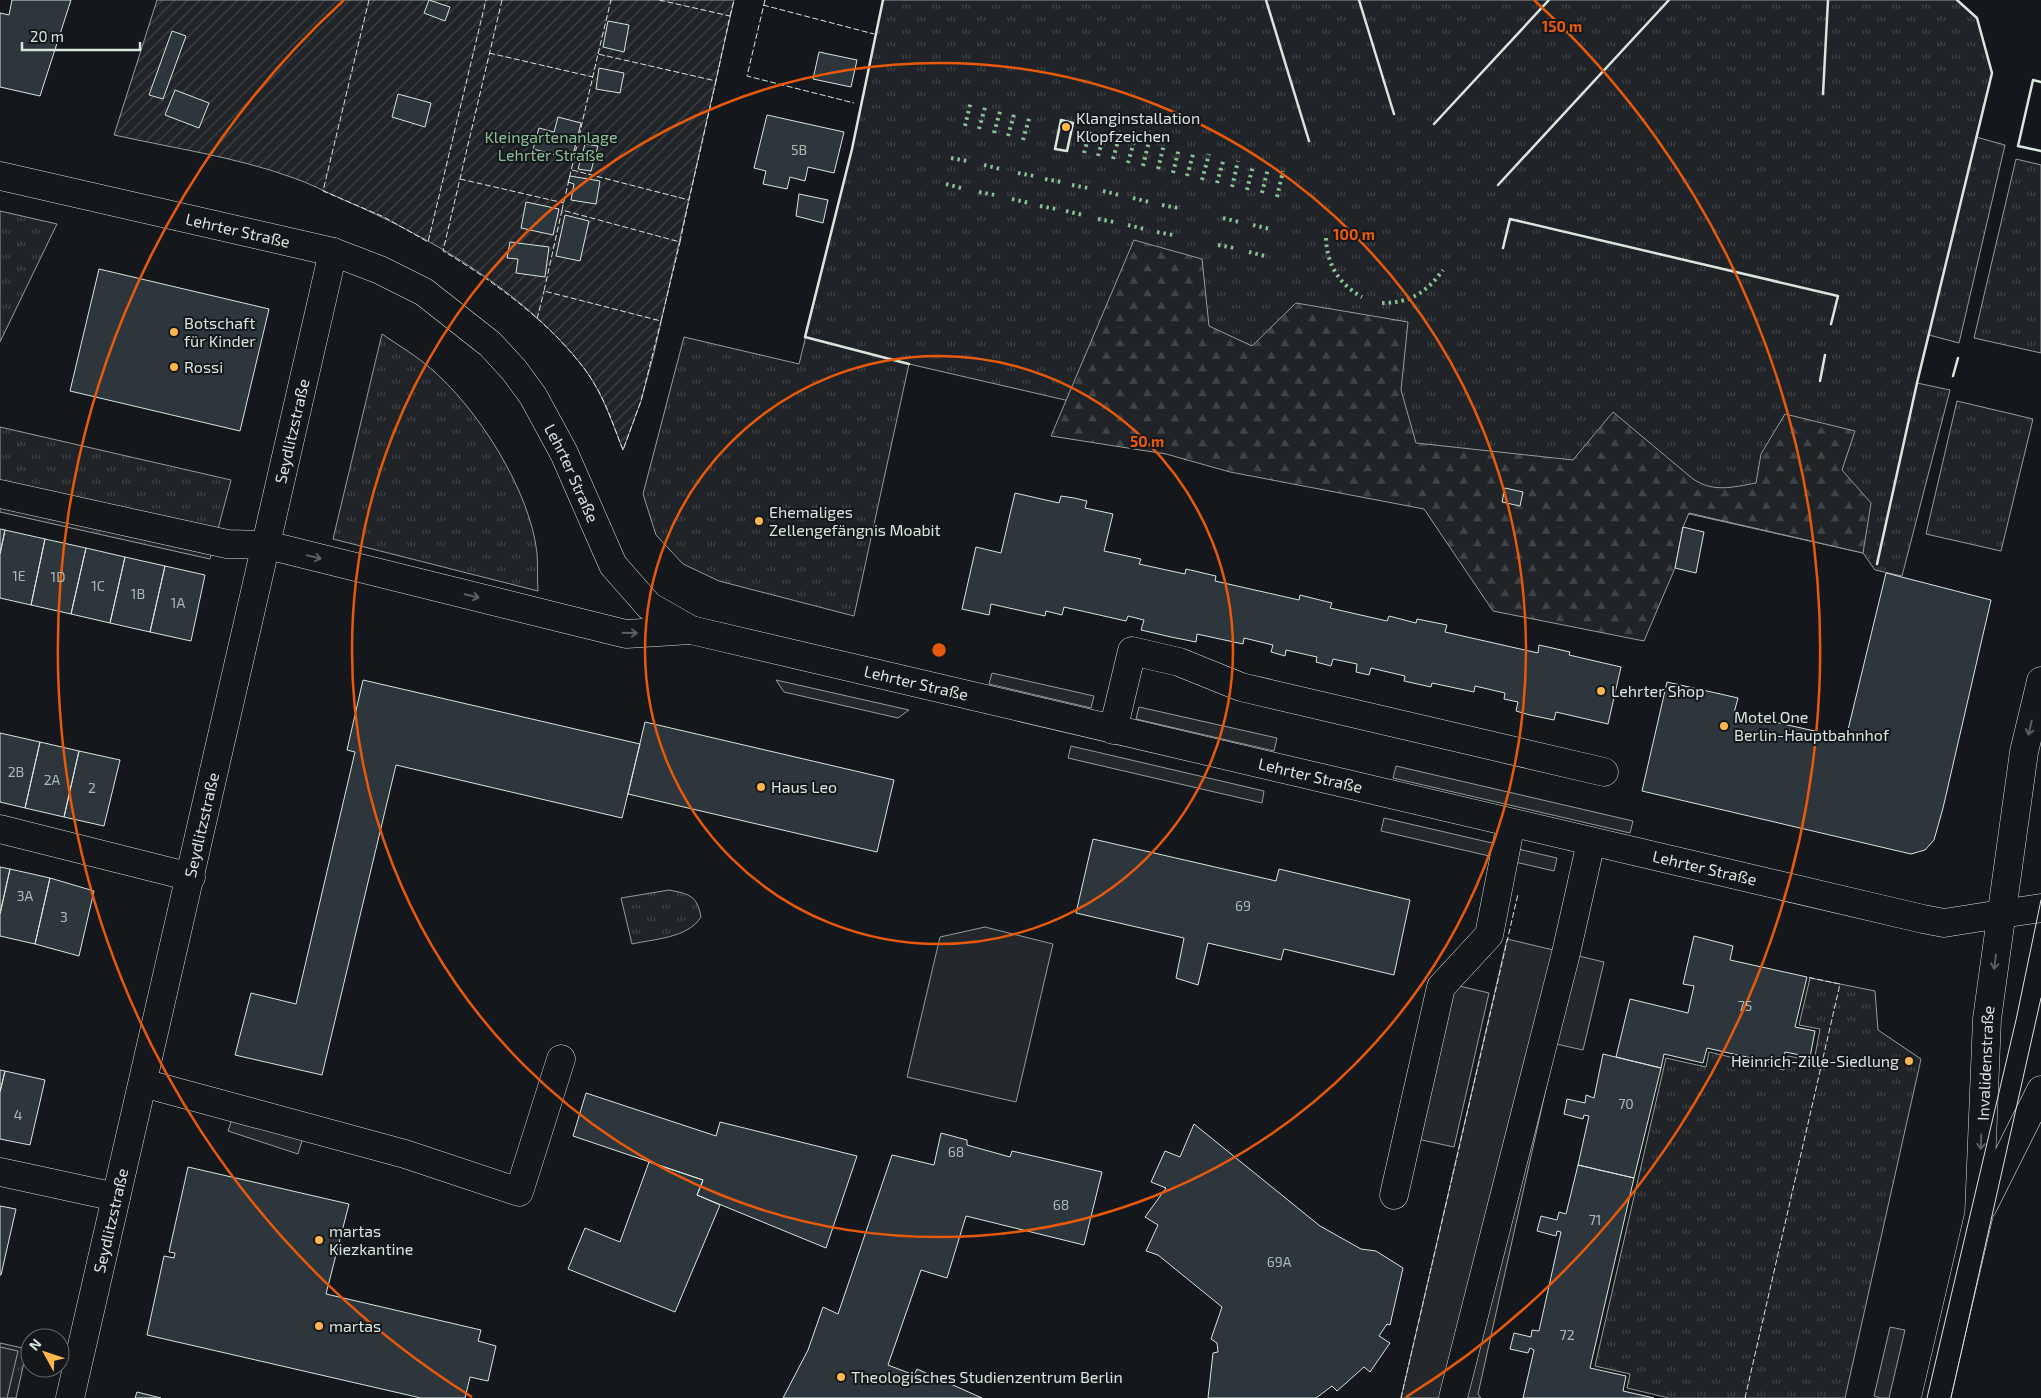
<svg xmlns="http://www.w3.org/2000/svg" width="2041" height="1398" font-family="'Exo 2',sans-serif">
  <defs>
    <pattern id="grass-tufts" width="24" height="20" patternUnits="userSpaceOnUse" patternTransform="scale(1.25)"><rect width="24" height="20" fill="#202428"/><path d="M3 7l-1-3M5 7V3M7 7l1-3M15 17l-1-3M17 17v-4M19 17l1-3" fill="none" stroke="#404447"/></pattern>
    <pattern id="forest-firs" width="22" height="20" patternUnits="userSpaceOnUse" patternTransform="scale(1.25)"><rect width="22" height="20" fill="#202428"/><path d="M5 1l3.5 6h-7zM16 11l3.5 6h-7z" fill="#404447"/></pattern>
    <pattern id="garden-furrows" width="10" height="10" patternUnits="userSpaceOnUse" patternTransform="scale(1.25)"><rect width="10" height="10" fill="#202428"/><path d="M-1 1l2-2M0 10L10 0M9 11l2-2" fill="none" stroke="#404447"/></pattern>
  </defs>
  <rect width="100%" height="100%" fill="#14181c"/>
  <path fill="url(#grass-tufts)" stroke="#939e99" d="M883,0H1957L1977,18L1992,73L1976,137L2005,145L1959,343L1929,335L1917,383L1950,390L1902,576L1875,570L1863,553L1676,511L1668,539L909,364L854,616L719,581L683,564L656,535L643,494L684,337L799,364L852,149Z
    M2016,159L2041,165V353L1974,338Z
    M0,211L57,224L0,342Z
    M382,334C398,345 415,355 429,367C477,407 530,490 537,553C538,565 537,578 538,591L333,539Z
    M1957,401L2033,419L2001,551L1926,534Z
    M0,427L231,480L210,559L0,512Z
    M669,890C689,894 697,895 701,917C688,938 654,939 632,944L621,898Z
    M1810,978L1875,991L1878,1030L1921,1059L1845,1398H1669L1627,1388L1630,1374L1595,1366L1666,1058L1706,1067L1709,1052L1784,1070L1788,1056L1814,1061L1820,1029L1799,1025Z
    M0,1343L27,1349L16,1398H0Z"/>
  <path fill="url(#forest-firs)" stroke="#939e99" d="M1134,240L1202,259L1209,326L1252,346L1296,303L1408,322L1401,390L1416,443L1573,460L1613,412L1693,479C1714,493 1733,487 1756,483L1761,454L1785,414L1855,431L1842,470L1871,503L1863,553L1689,513L1683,527L1675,568L1644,641L1493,611L1424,509L1230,472L1166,454L1051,436Z"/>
  <path fill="url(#garden-furrows)" stroke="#939e99" d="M157,0H734L654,353L641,401L623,450C612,422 602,392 584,368C524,291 432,238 344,200C326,192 309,183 291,177C235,157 173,148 114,135Z"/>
  <path fill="#24282b" stroke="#939e99" d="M992,673L1094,696L1091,708L989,684Z
    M776,680L909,710L898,718L784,692Z
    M1139,707L1277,738L1274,751L1136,719Z
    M1071,746L1264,791L1262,803L1068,758Z
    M1396,766L1633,821L1630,833L1393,778Z
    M1384,818L1557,858L1554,871L1381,831Z
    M985,927L1053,944L1016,1102L907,1077L940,937Z
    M1507,939L1604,962L1583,1050L1556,1044L1478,1394L1481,1398H1401Z
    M1429,979L1489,993L1454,1147L1394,1134Z
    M234,1113L304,1134L298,1154L228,1131Z
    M1890,1327L1905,1330L1889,1398H1880L1874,1396Z
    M0,1347L18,1351L7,1398H0Z"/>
  <path fill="#2c363c" stroke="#d8e6dc" d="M12,0H71L40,96L0,87V13L9,15Z
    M429,0L450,7L445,21L424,13Z
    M608,21L629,25L624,52L603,47Z
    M172,31L186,36L163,99L149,95Z
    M819,52L857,60L851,87L813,79Z
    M599,68L624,73L620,93L596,89Z
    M175,90L209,103L199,128L165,115Z
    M398,94L431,103L425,127L392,117Z
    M767,115L844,132L834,173L808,167L805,181L790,177L787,189L763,184L766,171L754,168Z
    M558,117L581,123L572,159L533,149L539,128L554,132Z
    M585,144L598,146L591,171L578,169Z
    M570,176L600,181L596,204L571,200L574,184L568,182Z
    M799,194L828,200L823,223L796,216Z
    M526,202L559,209L553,235L521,228Z
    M565,215L589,221L580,261L556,256Z
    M510,242L549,247L545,277L516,273L518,259L507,258Z
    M99,269L269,309L240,431L70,391Z
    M1505,488L1523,492L1520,506L1502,502Z
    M1015,493L1059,503L1061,496L1074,498L1087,501L1085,508L1113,514L1104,551L1141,559L1139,564L1185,574L1186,569L1216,576L1215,581L1299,600L1300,595L1332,603L1330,608L1387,621L1389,616L1416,623L1417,619L1447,625L1445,632L1538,653L1539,645L1570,652L1569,655L1621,667L1608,724L1556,712L1554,720L1530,715L1516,711L1518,702L1504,699L1505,693L1475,686L1474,692L1432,683L1431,687L1404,681L1405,676L1371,668L1369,675L1356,672L1357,664L1333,659L1331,666L1316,662L1317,657L1286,650L1285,656L1271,652L1273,645L1244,638L1243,644L1197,634L1196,642L1171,637L1141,630L1144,620L1128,616L1126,621L1064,607L1062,615L1046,611L1045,616L991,604L989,615L962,609L976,547L1001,553Z
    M1683,527L1704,532L1696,573L1675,568Z
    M0,529L5,530L0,554Z
    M5,530L45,539L31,605L0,598V554Z
    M45,539L86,548L71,614L31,605Z
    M86,548L125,557L110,623L71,614Z
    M125,557L165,566L150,632L110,623Z
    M165,566L205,575L191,641L150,632Z
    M1886,573L1991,600L1943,808L1934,840L1925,850L1911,854L1642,791L1667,682L1738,698L1734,713L1846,738Z
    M363,680L640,744L622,818L396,765L322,1075L235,1055L251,993L296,1004L355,752L347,750Z
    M645,722L894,780L877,852L628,794Z
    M0,733L40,742L25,808L0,802Z
    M40,742L79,751L64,817L25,808Z
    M79,751L120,760L104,826L64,817Z
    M1093,839L1276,881L1279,869L1410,900L1394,975L1284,949L1281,960L1208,943L1198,985L1176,978L1184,938L1076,913Z
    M0,867L10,869L0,914Z
    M10,869L50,878L35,944L0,936V914Z
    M50,878L94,891L79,956L35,944Z
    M1694,936L1733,946L1730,960L1807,977L1795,1027L1815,1031L1810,1057L1785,1052L1782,1065L1707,1048L1703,1063L1664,1054L1661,1068L1616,1057L1630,999L1688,1013L1694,986L1683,984Z
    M1603,1054L1661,1068L1634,1178L1578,1165L1589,1116L1584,1115L1583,1119L1564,1114L1567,1099L1585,1103L1586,1095L1594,1098Z
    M0,1070L5,1071L0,1092Z
    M5,1071L45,1080L30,1145L0,1139V1092Z
    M586,1093L716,1136L720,1122L857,1156L826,1248L697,1195L703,1180L573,1136Z
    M1194,1124L1320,1226L1361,1249L1376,1251L1403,1268L1390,1325L1387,1324L1379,1336L1390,1343L1370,1372L1364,1367L1337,1391L1332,1386L1316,1398H1208L1213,1353L1218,1352L1217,1343L1211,1339L1222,1307L1158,1255L1146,1251L1158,1225L1145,1217L1166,1188L1151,1182L1165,1151L1180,1157Z
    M941,1133L967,1140V1145L1010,1157L1012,1151L1102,1172L1084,1245L966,1216L947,1278L921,1270L888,1365L914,1375L917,1369L982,1398H783L808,1350L823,1307L838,1314L892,1155L934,1165Z
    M649,1162L703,1180L697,1195L720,1205L675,1312L568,1269L585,1228L620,1242Z
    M1578,1165L1634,1178L1590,1368L1626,1376L1623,1391L1654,1398H1523L1534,1350L1530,1348L1528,1353L1510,1349L1514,1333L1531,1337L1532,1330L1539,1331L1561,1232L1557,1231L1556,1236L1537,1231L1541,1216L1557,1220L1559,1212L1566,1214Z
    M188,1167L349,1204L326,1294L481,1330L478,1341L496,1346L488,1381L470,1377L465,1398H421L147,1335L164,1256L174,1258L175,1253L169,1252Z
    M0,1206L16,1209L1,1275H0Z
    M137,1392L161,1398H135Z"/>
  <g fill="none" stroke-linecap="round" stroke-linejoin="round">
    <g stroke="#d8e6dc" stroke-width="29">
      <g id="minor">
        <path id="s1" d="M0,176L333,252L380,270L424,292L490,344L514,370L533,396L564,453L613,565L649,606L691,630L1923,919L1944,923L2001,914"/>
        <path d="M0,494L227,544L267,545L626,634L691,630"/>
        <path d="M1113,730L1132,651L1179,662L1241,687L1604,772"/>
        <path d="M0,829L191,877"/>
        <path d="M143,1083L405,1154L519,1192L561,1059"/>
        <path d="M0,1172L116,1197"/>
        <path d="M1394,1195L1441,987L1489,935L1511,823"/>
        <path id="s2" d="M70,1398L333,252"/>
        <path d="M1453,1398L1566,953L1591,842"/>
      </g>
    </g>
    <g stroke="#d8e6dc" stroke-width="29">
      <g id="major">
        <path d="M2001,914L2041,908"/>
        <path d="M1983,1206L2041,1090"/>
        <path id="s3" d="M1936,1398L1979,1214L1987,1019L2024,752L2041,681"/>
      </g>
    </g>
    <use href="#minor" stroke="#14181c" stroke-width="28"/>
    <use href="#major" stroke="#14181c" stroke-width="28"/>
    <path stroke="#d8e6dc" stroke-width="1" d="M1927,1398L2016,1020L2041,900
      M1951,1398L2041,998"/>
    <path stroke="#8ac095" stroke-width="4" stroke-dasharray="2.5 4" stroke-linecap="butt" d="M965,126L971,101
      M979,129L986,104
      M994,133L1001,108
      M1008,136L1015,111
      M1023,140L1030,115
      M1084,153L1091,128
      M1098,156L1105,131
      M951,158L967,161
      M1113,159L1120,134
      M1128,163L1135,138
      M984,165L1000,169
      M1143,166L1149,141
      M1158,169L1164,144
      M1018,173L1034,176
      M1173,173L1179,148
      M1187,176L1194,151
      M1045,179L1062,182
      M1202,180L1209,154
      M1217,183L1224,158
      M946,184L961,188
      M1072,185L1088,188
      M1232,187L1238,161
      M1247,190L1253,165
      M1103,191L1119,195
      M979,192L995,195
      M1262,193L1268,168
      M1277,197L1283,171
      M1133,198L1149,202
      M1012,199L1029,203
      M1162,205L1178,208
      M1040,206L1056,209
      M1066,211L1083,215
      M1223,218L1239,222
      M1098,219L1114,222
      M1128,225L1144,229
      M1253,225L1270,229
      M1157,232L1173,235
      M1326,238C1327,265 1339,284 1362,297
      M1218,245L1234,248
      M1249,252L1265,256
      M1382,303C1410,303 1427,292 1443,270"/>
    <path stroke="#d8e6dc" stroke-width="1" stroke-dasharray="6 2.5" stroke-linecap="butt" d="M369,0L323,191L384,217L428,242L486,0
      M502,0L443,251C497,283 567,334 598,390C608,408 615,430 623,450L641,401L661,321
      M659,0L730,16L716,81
      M765,0L747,76L854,103
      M763,5L874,34
      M730,16L734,0
      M489,53L593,77
      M598,54L611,0
      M572,170L689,200L716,81L598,54L562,210L680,242L689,200
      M460,179L564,203
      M562,210L544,291L661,321L680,242
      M537,319L544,291
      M1401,1398L1518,894
      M1745,1398L1840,984L1807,977"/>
    <path stroke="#d8e6dc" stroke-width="2.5" d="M883,0L852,149L805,337L909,364
      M1266,0L1309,141
      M1359,0L1394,114
      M2041,82L2033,80L2018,146L2041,151
      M1823,94L1828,0
      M1061,120L1073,123L1067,151L1055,149Z
      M1434,124L1549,0
      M1498,185L1669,0
      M1503,248L1510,219L1838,296L1831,324
      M1953,376L1958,358
      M1820,381L1825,355
      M1877,564L1917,383L1992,73L1977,18L1957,0"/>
  </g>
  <defs><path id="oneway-shaft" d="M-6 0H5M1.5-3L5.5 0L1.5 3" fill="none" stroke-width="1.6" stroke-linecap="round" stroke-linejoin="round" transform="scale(1.25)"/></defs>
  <g stroke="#59605f">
    <use href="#oneway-shaft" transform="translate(314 557) rotate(14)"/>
    <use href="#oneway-shaft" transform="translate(472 596) rotate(14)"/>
    <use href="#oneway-shaft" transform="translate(630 633) rotate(1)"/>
    <use href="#oneway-shaft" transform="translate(2030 728) rotate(103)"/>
    <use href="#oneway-shaft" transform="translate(1995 962) rotate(98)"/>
    <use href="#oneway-shaft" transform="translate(1981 1142) rotate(92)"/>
  </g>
  <g fill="none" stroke="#e8590c" stroke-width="2.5">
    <circle cx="939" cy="650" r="294"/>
    <circle cx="939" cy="650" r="587"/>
    <path d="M472 1397A881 881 0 0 1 344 0M1534 0A881 881 0 0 1 1406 1397"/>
  </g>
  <g fill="#ffb74d" stroke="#14181c" stroke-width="2">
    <circle cx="1066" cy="127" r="5"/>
    <circle cx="174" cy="332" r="5"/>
    <circle cx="174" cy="367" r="5"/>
    <circle cx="759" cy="521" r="5"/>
    <circle cx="1601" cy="691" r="5"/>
    <circle cx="1724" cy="726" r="5"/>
    <circle cx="761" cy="787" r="5"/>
    <circle cx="1909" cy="1061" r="5"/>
    <circle cx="319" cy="1240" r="5"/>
    <circle cx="319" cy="1326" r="5"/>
    <circle cx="841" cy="1377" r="5"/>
  </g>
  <g text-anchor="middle" stroke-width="4" stroke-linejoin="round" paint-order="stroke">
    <g font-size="14" fill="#adbab4">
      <text x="799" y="155">5B</text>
      <text x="19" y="581">1E</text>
      <text x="58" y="582">1D</text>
      <text x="98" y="591">1C</text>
      <text x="138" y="599">1B</text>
      <text x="178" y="608">1A</text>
      <text x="16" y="777">2B</text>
      <text x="52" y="785">2A</text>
      <text x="92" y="793">2</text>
      <text x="25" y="901">3A</text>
      <text x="1243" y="911">69</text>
      <text x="64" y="922">3</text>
      <text x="1745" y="1011">75</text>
      <text x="1626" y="1109">70</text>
      <text x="18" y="1120">4</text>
      <text x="956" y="1157">68</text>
      <text x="1061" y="1210">68</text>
      <text x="1595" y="1225">71</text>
      <text x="1279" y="1267">69A</text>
      <text x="1567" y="1340">72</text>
    </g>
    <g font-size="16" fill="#d8e6dc" stroke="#14181c" text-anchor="start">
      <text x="1076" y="124">Klanginstallation<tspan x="1076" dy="18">Klopfzeichen</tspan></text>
      <text x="184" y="329">Botschaft<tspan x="184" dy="18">für Kinder</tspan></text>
      <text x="184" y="373">Rossi</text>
      <text x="769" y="518">Ehemaliges<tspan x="769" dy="18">Zellengefängnis Moabit</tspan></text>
      <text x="1611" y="697">Lehrter Shop</text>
      <text x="1734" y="723">Motel One<tspan x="1734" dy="18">Berlin-Hauptbahnhof</tspan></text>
      <text x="771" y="793">Haus Leo</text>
      <text x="1899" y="1067" text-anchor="end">Heinrich-Zille-Siedlung</text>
      <text x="329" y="1237">martas<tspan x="329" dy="18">Kiezkantine</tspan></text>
      <text x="329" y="1332">martas</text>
      <text x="851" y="1383">Theologisches Studienzentrum Berlin</text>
    </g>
    <g font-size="16" fill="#8ac095" stroke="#14181c">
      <text x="551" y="143">Kleingartenanlage<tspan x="551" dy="18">Lehrter Straße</tspan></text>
    </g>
    <g font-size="16" fill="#d8e6dc" stroke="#14181c">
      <text dy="6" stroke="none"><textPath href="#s1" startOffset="244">Lehrter Straße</textPath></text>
      <text dy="6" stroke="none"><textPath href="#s2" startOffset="992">Seydlitzstraße</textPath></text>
      <text dy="6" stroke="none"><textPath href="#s1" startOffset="679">Lehrter Straße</textPath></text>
      <text dy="6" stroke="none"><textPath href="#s1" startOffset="1114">Lehrter Straße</textPath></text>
      <text dy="6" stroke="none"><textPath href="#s1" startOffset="1519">Lehrter Straße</textPath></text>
      <text dy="6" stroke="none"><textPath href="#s2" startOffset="588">Seydlitzstraße</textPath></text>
      <text dy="6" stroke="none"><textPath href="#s1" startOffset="1924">Lehrter Straße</textPath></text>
      <text dy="6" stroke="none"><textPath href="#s3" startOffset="340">Invalidenstraße</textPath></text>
      <text dy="6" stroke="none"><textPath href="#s2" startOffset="182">Seydlitzstraße</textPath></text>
    </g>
  </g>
  <circle cx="939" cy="650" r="8" fill="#e8590c" stroke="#14181c" stroke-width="2.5"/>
  <g font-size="15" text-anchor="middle" font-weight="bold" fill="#e8590c" stroke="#14181c" stroke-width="4" stroke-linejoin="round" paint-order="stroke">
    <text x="1562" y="32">150 m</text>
    <text x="1354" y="240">100 m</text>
    <text x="1147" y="447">50 m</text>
  </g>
  <g transform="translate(45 1353) rotate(310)"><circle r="24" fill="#14181c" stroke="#626a69"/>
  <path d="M0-4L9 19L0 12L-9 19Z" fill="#ffb74d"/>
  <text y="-8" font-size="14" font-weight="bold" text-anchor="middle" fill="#d8e6dc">N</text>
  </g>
  <path d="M22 42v8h118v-8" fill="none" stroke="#d8e6dc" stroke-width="2.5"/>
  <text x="30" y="42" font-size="15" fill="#d8e6dc" stroke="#14181c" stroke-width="4" paint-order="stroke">20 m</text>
</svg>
